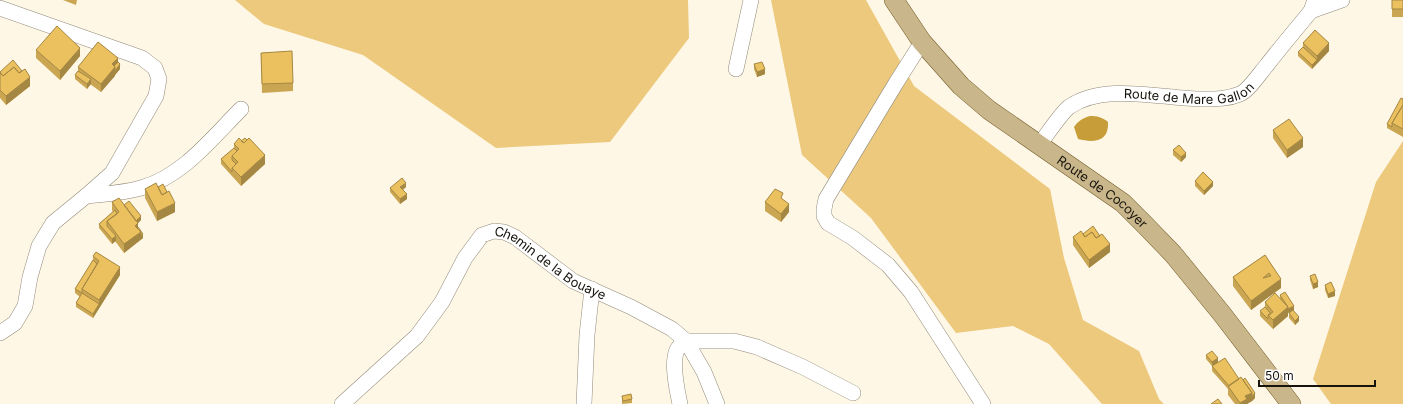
<svg xmlns="http://www.w3.org/2000/svg" width="1403" height="404" font-family="Inter,sans-serif">
  <rect width="100%" height="100%" fill="#fff7e5"/>
  <path fill="#ecc97d" d="M235,0H688L689,38L610,142L496,148L363,55L264,24Z
    M771,0H866L914,86L1050,189L1064,258L1083,320L1139,351L1159,399L1164,404H1102L1049,344L1013,326L956,333L871,218L802,155Z
    M1403,141V404H1331L1313,379L1376,182Z"/>
  <path fill="#c69d38" d="M1090,116C1097,116 1102,117 1108,122C1109,142 1094,143 1078,139L1074,127C1078,121 1083,118 1090,116Z"/>
  <g fill="none" stroke-linecap="round" stroke-linejoin="round">
    <g stroke="#918a7b" stroke-width="16">
      <g id="minor">
        <path d="M0,8L142,58L155,68L159,79L156,96L112,173L86,196L53,223L39,246L30,277L25,306L15,323L0,333"/>
        <path d="M1311,11L1342,0"/>
        <path d="M922,42L896,83L826,199L824,209V216L828,223L853,238L888,265L911,292L983,404"/>
        <path d="M736,69L751,0"/>
        <path id="s1" d="M1039,145C1046,136 1061,113 1069,107C1105,82 1163,99 1204,99C1216,99 1228,99 1240,94C1249,90 1260,73 1267,65C1281,47 1296,29 1311,11L1315,0"/>
        <path d="M86,196C105,194 123,193 141,188C183,176 211,139 241,109"/>
        <path id="s2" d="M342,404L417,336L442,302L465,258L482,235L494,231L504,232L515,237L573,281L631,307L672,329L686,341L704,372L717,404"/>
        <path d="M584,404L587,335L592,289"/>
        <path d="M680,404C677,390 671,363 677,350C679,346 683,343 686,341H734L757,347L803,367L853,393"/>
      </g>
    </g>
    <g stroke="#735d2c" stroke-width="20">
      <g id="major">
        <path id="s3" d="M894,0L922,42L961,86L989,110L1123,203L1145,225L1173,254L1222,314L1291,404"/>
      </g>
    </g>
    <use href="#minor" stroke="#fff" stroke-width="15"/>
    <use href="#major" stroke="#c9b68a" stroke-width="19"/>
  </g>
  <path fill="#caa653" d="M63,0H77L76,5Z
    M1392,0H1403V17H1392Z
    M1303,43L1329,51L1312,69L1298,56V52L1303,47Z
    M36,50L80,56L60,80L36,58Z
    M261,53L293,83V91L262,93Z
    M118,62L120,69L101,92L90,84L87,89L75,79V75L78,71V67Z
    M754,64L765,74L757,77L754,69Z
    M0,72L30,86L6,105L0,98Z
    M1403,99V137L1387,128V124Z
    M1273,130L1303,147L1287,158L1273,138Z
    M234,144L265,164L241,186L221,164V159L234,148Z
    M1173,150L1186,157L1181,162L1173,155Z
    M1195,181L1213,186L1204,195L1195,186Z
    M158,187L175,212L157,221L145,198V189Z
    M406,187L403,190L407,199L400,204L390,192V188Z
    M783,200L789,212L781,222L765,211V202Z
    M112,202L124,205L141,220L138,223V227L143,238L124,253L115,241L112,244L99,228V224L113,212L112,210Z
    M1083,234L1110,252L1089,268L1073,245V237Z
    M1265,255L1281,288L1251,310L1233,286V277Z
    M93,256L120,275L93,318L76,307V303L80,297L75,293V289L93,260Z
    M1310,276L1318,287L1313,289L1310,280Z
    M1325,285L1335,296L1328,298L1325,290Z
    M1280,295L1294,310L1288,313V316L1273,329L1260,316V311L1265,307V302L1280,299Z
    M1289,313L1299,321L1295,325L1289,318Z
    M1206,355L1218,362L1239,379L1255,398L1252,401L1247,404H1235L1228,395V389L1212,371V366L1206,359Z
    M622,396L632,399V403L622,404Z"/>
  <path fill="#a48743" d="M1329,43V51L1312,69V65L1317,60V56Z
    M80,48V56L60,80V71Z
    M118,58V66L115,69V76L101,92V84L112,64Z
    M120,64V69L115,75V71Z
    M765,69V74L757,77V72Z
    M30,77V86L6,105V96Z
    M91,79V84L87,89V84Z
    M1303,138V147L1287,158V150Z
    M1186,153V157L1181,162V157Z
    M265,155V164L241,186V177Z
    M1213,182V186L1204,195V191Z
    M406,183V187L400,191V187Z
    M407,194V199L400,204V199Z
    M175,203V212L157,221V212Z
    M789,204V212L781,222V214Z
    M141,216V220L138,223V232L135,226V222Z
    M141,232L143,234V238L124,253V244Z
    M116,236V241L112,244V239Z
    M1110,244V252L1089,268V260Z
    M120,267V275L93,318V314L99,304V300Z
    M1281,279V288L1251,310V301Z
    M1318,282V287L1313,289V284Z
    M1335,291V296L1328,298V294Z
    M1294,306V310L1288,313V309Z
    M1288,307V316L1273,329V320Z
    M1299,317V321L1295,325V321Z
    M1218,358V362L1212,366V362Z
    M1252,393H1255V398L1252,401L1247,404H1240L1245,396Z"/>
  <path fill="#ebc160" stroke="#a48743" fill-rule="evenodd" d="M1392,0H1403V9H1392Z
    M57,26L80,48L60,71L36,50Z
    M1315,30L1329,43L1317,56L1303,43Z
    M98,42L118,58L112,64L115,67L101,84L78,67Z
    M1303,47L1317,60L1312,65L1298,52Z
    M292,51L293,83L262,84L261,53Z
    M13,60L22,71L19,73L14,67L3,76L0,72Z
    M118,62L120,64L115,71V67L114,66Z
    M762,62L765,69L757,72L754,64Z
    M14,67L19,73L25,69L30,77L6,96L0,90V73L3,76Z
    M78,71L91,79L87,84L75,75Z
    M1401,98L1403,99V105L1392,123V127L1387,124Z
    M1403,105V129L1392,123Z
    M1289,119L1303,138L1287,150L1273,130Z
    M239,138L244,143L249,138L265,155L241,177L232,168L238,162L232,156L239,149L234,144Z
    M245,138L247,140L244,143L241,141Z
    M1179,145L1186,153L1181,157L1173,150Z
    M234,148L237,151L232,156V160L236,164L232,168V172L221,159Z
    M1203,172L1213,182L1204,191L1195,181Z
    M402,178L406,183L400,187L407,194L400,199L390,188Z
    M156,183L162,195L169,191L175,203L157,212L145,189Z
    M163,184L167,192L162,195L158,187Z
    M775,189L783,193L781,198L789,204L781,214L765,202Z
    M119,198L138,223L135,226L141,232L124,244L107,221L119,212L112,202Z
    M129,201L141,216L136,221L124,205Z
    M115,210L117,214L107,221V226L116,236L112,239L99,224Z
    M1093,226L1100,236L1096,238L1092,232L1085,237L1083,234Z
    M138,227L143,234L141,236V232L137,228Z
    M1081,231L1085,237L1092,232L1096,238L1102,234L1110,244L1089,260L1073,237Z
    M96,252L120,267L99,300L82,289L99,261L93,256Z
    M1265,255L1281,279L1251,301L1233,277ZM1269,273L1271,276L1263,278Z
    M93,260L97,264L82,289V293L75,289Z
    M1315,274L1318,282L1313,284L1310,276Z
    M1331,282L1335,291L1328,294L1325,285Z
    M1285,292L1294,306L1288,309V307L1280,295Z
    M82,293L99,304L93,314L76,303Z
    M1275,293L1288,307L1273,320L1268,315L1273,312L1265,302Z
    M1265,307L1271,314L1268,315V319L1260,311Z
    M1293,310L1299,317L1295,321L1289,313Z
    M1212,351L1218,358L1212,362L1206,355Z
    M1225,358L1239,379L1229,386L1212,366Z
    M1241,377L1252,393L1245,396L1247,399L1240,403L1228,386Z
    M1245,378L1255,393L1252,397V393L1243,380Z
    M631,394L632,399L623,401L622,396Z
    M1218,399L1222,404H1211Z"/>
  <g text-anchor="middle" stroke-width="3" stroke-linejoin="round" paint-order="stroke">
    <g font-size="13" fill="#17140e" stroke="#fff">
      <text dy="5" stroke="none"><textPath href="#s1" startOffset="172">Route de Mare Gallon</textPath></text>
      <text dy="5" stroke="none"><textPath href="#s3" startOffset="286">Route de Cocoyer</textPath></text>
      <text dy="5" stroke="none"><textPath href="#s2" startOffset="300">Chemin de la Bouaye</textPath></text>
    </g>
  </g>
  <path d="M1259 380v6h116v-6" fill="none" stroke="#17140e" stroke-width="2"/>
  <text x="1265" y="380" font-size="12" fill="#17140e" stroke="#ffffff" stroke-width="3" paint-order="stroke">50 m</text>
</svg>
